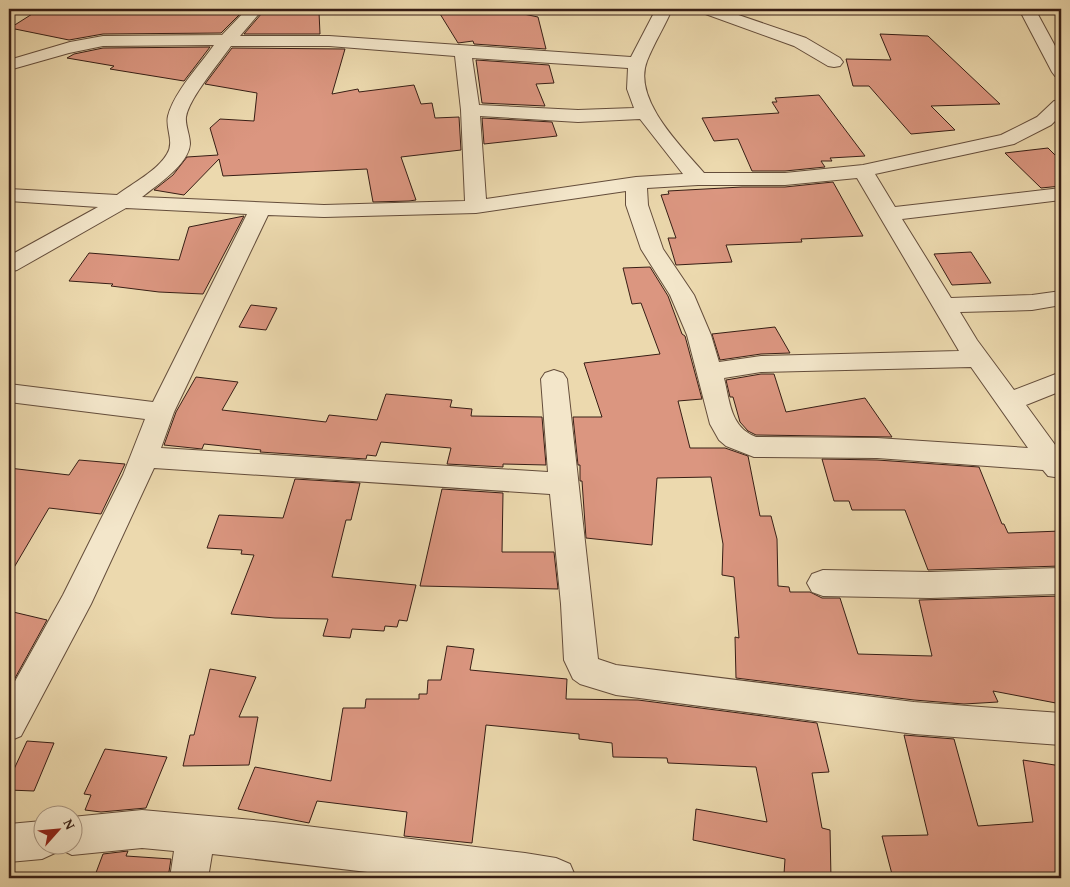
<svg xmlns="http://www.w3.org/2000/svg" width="1070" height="887" font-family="'Gentium Book Plus',serif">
  <rect width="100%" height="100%" fill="#ecd9ae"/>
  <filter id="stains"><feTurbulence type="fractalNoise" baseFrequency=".004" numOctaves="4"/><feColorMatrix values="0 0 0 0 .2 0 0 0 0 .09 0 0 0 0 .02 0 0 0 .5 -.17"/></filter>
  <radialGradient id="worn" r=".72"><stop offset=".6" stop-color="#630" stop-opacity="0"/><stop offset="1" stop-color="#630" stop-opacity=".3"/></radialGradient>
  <path fill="#db9680" stroke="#371e15" d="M40,9H219L216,12L241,13L221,33L103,34L69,40L10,28Z
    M437,9H479L480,11L514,12L538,17L546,49L474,44L473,41L458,43Z
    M319,12L320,34H244L262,13Z
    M880,34L928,36L1000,104L931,106L955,130L911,134L869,86H853L846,59L891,60Z
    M210,47L184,81L110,69L114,66L67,58L74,54L103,48Z
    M232,48L345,49L332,94L358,89L359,92L414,85L421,104L432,103L435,118L459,117L461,150L401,157L416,200L409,201L373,202L367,169L223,176L219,159L184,195L154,190L173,175L187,157L218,155L210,128L220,119L254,121L257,93L205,84Z
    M476,60L549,65L554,83L536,84L545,106L482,103Z
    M819,95L865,156L830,158L832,161H821L825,167L785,171H752L738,139L714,141L702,118L779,113L772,102H777L775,98Z
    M482,118L552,122L557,136L484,144Z
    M1048,148L1061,161V186L1041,188L1005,153Z
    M833,182L863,236L801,239L802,242L726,245L732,262L676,265L668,238H676L661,195L669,194L668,191L742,187H785Z
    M244,216L203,294L159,292L111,286L113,284L69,281L89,253L179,260L189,227Z
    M971,252L991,283L952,285L934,254Z
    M650,267L668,296L682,334L685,336L702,399L678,401L690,448H725L748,456L760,516H771L777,539L778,586L789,587L790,592H810L822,598H840L858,654L932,656L919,600L1061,596V704L993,691L998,702L964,704L914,700L736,678L735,637L739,638L734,577L722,575L723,544L711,477L657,478L652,545L586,538L582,481H580V465H578L573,417H602L584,363L660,354L641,303L632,304L623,268Z
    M251,305L277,308L266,330L239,327Z
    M775,327L790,353L761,354L720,360L712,334Z
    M761,374H774L786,412L865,398L892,437L756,435L748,431L740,422L733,397H730L726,380Z
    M196,377L238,382L222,410L326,422L329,415L377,420L386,394L452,400L450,407L472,409L471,416L542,417L546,465L503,464V467L447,464L451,448L381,442L376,456L367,455L366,459L260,452L261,450L204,444L202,449L164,445L176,412Z
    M822,459L877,460L979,467L1002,524H1004L1008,533L1061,531V566L928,570L905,510H852L849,501H834Z
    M79,460L125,464L101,514L49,508L9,576V468L69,475Z
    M295,479L360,483L351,520H346L332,577L416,585L407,621L399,620L397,627L385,626L384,631L352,629L350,638L323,636L328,619L275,618L231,614L254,555L241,554L242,550L207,548L219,515L283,518Z
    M442,489L503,493L502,552H554L558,589L420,586Z
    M9,611L47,620L9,689Z
    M447,646L474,649L470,670L567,679L566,699L638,700L817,723L829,772L812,773L822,828L830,830L831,878H807L784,874L785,859L693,840L696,809L767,822L756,767L668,763L667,758L613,757L612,743L579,739V734L486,725L472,843L404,836L407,812L317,801L309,823L238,809L255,767L331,781L343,708H365L366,699H419V694H427L428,680H441Z
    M210,669L256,677L239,717H258L249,765L183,766L190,735H194Z
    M904,735L954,739L978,826L1033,822L1023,760L1061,766V878H893L882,836L928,835Z
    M27,741L54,743L34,791L9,790V780Z
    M105,749L167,757L146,808L101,812L85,810L91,795L84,794Z
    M128,851L126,856L171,859L168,878H94L103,854Z"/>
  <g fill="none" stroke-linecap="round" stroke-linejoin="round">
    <g stroke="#644d3b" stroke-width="2">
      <path id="minor" d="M247,9H263L240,36H329L631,57L656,9H672C665,26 654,43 647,61C632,99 681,146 704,173H785L863,165L1001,135L1037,117L1054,101L1061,100V115L1051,125L1014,144L875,174L895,207L1061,188V200L902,219L951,298L1032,295L1061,291V305L1032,310L960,312L977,340L1014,390L1061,372V391L1026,405L1061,453V478L1048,476L1043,470L877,458L754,457L726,446L719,440L710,424L687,335L670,295L641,249L626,205V191L476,213L324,217L268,215L174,412L161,448L548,472L541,379L545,373L554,370L563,373L567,379L598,659L616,665L914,702L1061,713V745L914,734L616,695L580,684L573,679L564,660L561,604L550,494L154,468L91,604L21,736L9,741V692L63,595L123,475L145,419L9,402V384L153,402L247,214L126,208L17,270L9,272V256L98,207L9,201V189L117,195C133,183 157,171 167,154C175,142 165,128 168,116C174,92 200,65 214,45L103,46L69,53L9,70V60L70,42L103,36L222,35ZM231,46H329L455,56L461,110L465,201L324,205L142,197C157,185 189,164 190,144C190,135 185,125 186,117C189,98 220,62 231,46ZM472,58L628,68L627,89L634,108L578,110L479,105ZM480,116L578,122L640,119L683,174L636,177L486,199ZM857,178L959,351L761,356L719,362L711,335L694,295L663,249L648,205L647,188L698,185H785ZM971,367L1028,448L877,438L756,437C730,427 730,402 724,378L761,372Z
        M698,9H721L806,38L840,58L843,62L840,66L834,67L828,66L794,46L700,12Z
        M1019,9H1035L1061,57V77L1055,76L1052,72Z
        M1061,568V594L930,598L823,596L812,592L807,583L812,574L823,570L930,572Z
        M142,810L274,822L525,853L556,858L570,864L576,878H419L212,854L208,878H170L174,851L142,848L72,855L58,848L55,853L42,859L9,862V824L42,821V844H72V817Z"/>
    </g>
    <use href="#minor" fill="#f3e6ca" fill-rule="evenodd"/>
  </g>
  <rect width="1070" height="887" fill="none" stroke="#ecd9ae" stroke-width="30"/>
  <rect x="10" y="10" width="1050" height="867" fill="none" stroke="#371e15" stroke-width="2.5"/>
  <rect x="15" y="15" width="1040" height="857" fill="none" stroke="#371e15"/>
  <g transform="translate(58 830) rotate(63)"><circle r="24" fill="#f3e6ca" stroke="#a89682"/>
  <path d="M0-4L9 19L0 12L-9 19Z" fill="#8f2418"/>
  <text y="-8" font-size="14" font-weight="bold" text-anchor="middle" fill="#371e15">N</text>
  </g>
  <rect width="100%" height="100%" filter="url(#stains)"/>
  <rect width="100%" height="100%" fill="url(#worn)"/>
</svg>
